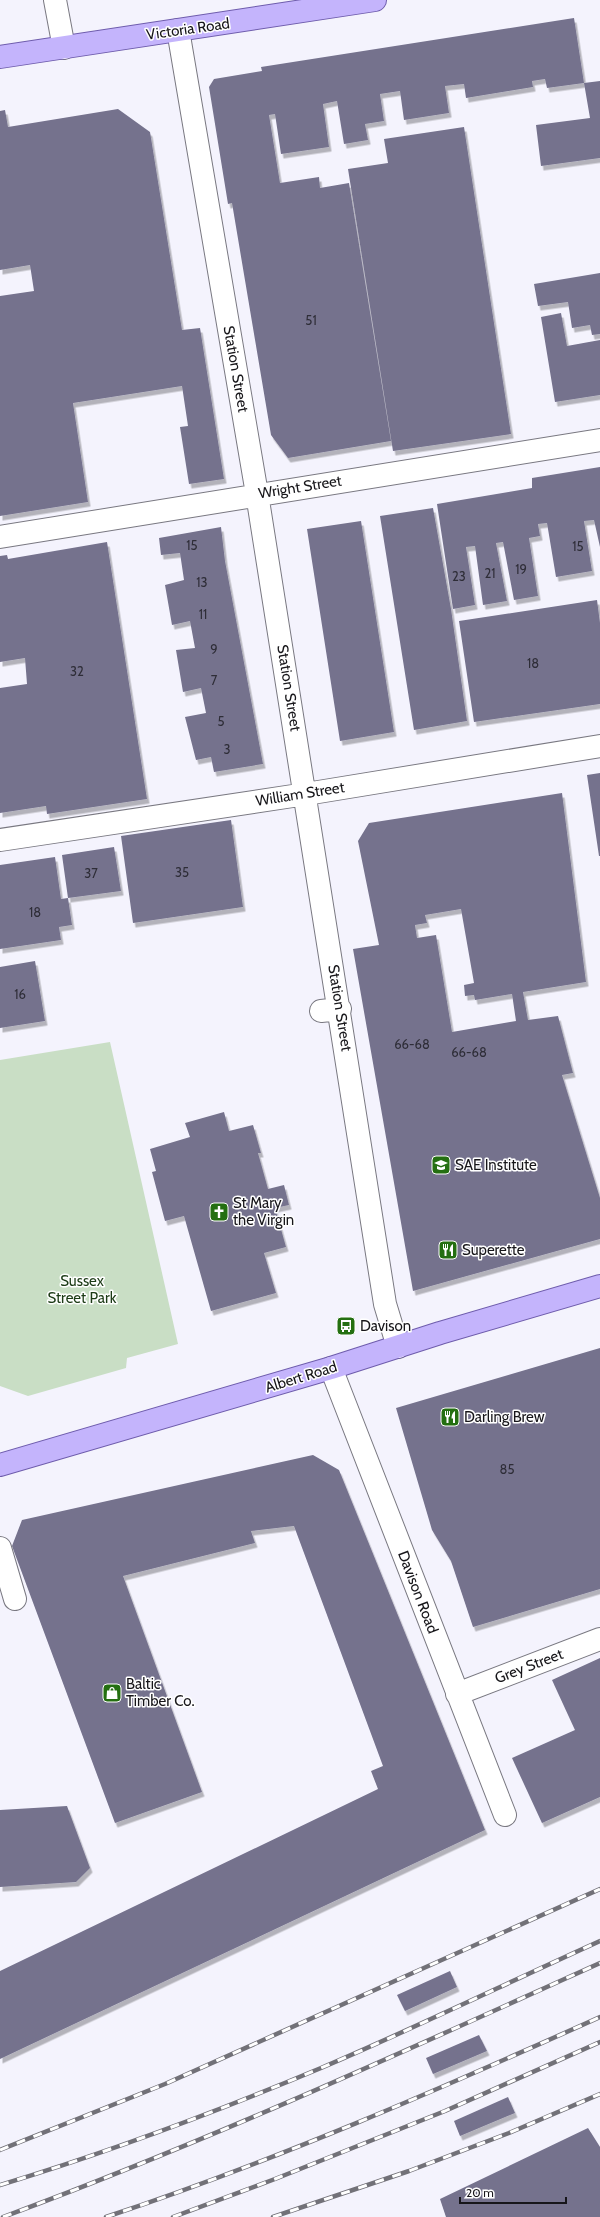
<svg xmlns="http://www.w3.org/2000/svg" width="600" height="2217" font-family="Cabin,sans-serif">
  <defs>
    <filter id="shadow"><feDropShadow dx="2.5" dy="4.5" stdDeviation="0" flood-color="#0004"/></filter>
  </defs>
  <rect width="100%" height="100%" fill="#f4f3fd"/>
  <path fill="#c9dec5" d="M110,1042L178,1344L127,1358L126,1368L28,1396L0,1386V1060Z"/>
  <path fill="#75728d" fill-rule="evenodd" filter="url(#shadow)" d="M574,18L584,83L547,88L545,79L532,81L533,87L466,98L464,84L445,86L449,113L404,120L400,91L380,94L384,121L365,124L368,140L344,144L337,101L323,104L329,147L281,154L275,114L269,115L280,183L319,177L320,188L349,183L391,441L288,458L271,435L232,203L228,204L209,87L214,79L262,71L261,67Z
    M600,81V158L541,166L536,125L590,118L584,83Z
    M118,109L150,132L182,330L200,328L224,479L189,484L180,427L188,426L182,386L73,403L88,502L0,516V296L34,291L30,265L0,270V111L5,110L8,127Z
    M464,127L511,434L393,451L348,169L388,163L384,139Z
    M600,273V334L592,335L590,325L572,328L568,302L538,306L534,284Z
    M561,313L567,346L600,340V395L555,402L541,317Z
    M600,467V547L594,520L584,521L592,571L556,577L547,523L538,524L540,536L529,538L538,596L514,600L503,542L496,543L507,601L483,605L475,546L466,547L475,605L453,609L437,504L532,488V478Z
    M433,508L451,609L467,721L414,730L380,516Z
    M361,521L394,732L340,741L307,529Z
    M221,527L225,561L263,764L214,772L211,757L196,760L185,717L206,713L201,688L183,692L176,650L195,648L190,621L172,625L165,585L184,580L180,553L161,555L159,538Z
    M107,542L147,799L47,814L46,806L0,813V688L27,684L25,658L0,662V556L7,555L8,559Z
    M597,600L600,623V704L474,722L459,621Z
    M600,773V856H599L587,775Z
    M562,793L586,982L523,992L528,1020L558,1016L573,1073L562,1075L600,1198V1239L413,1291L353,949L379,945L358,841L369,823ZM461,909L474,983L464,985L465,996L474,995L475,1000L512,994L516,1021L452,1032L436,935L417,938L415,925L427,923L425,915Z
    M231,820L243,907L133,923L121,836Z
    M114,847L121,891L68,898L62,855Z
    M55,857L61,899L68,898L72,925L59,927L61,940L0,949V865Z
    M35,961L45,1021L0,1028V967Z
    M224,1112L229,1131L253,1125L261,1153H258L268,1189L284,1185L289,1205L275,1208L286,1247L264,1253L276,1293L211,1311L184,1216L165,1221L152,1172L156,1171L150,1149L190,1137L185,1123Z
    M600,1348V1589L473,1627L451,1561L432,1530L396,1408Z
    M313,1455L339,1470L485,1830L0,2059V1971L378,1789L371,1771L383,1766L294,1526L251,1531L255,1543L123,1576L202,1792L115,1823L12,1546L22,1520Z
    M600,1658V1797L542,1823L512,1758L575,1730L552,1680Z
    M67,1806L90,1868L76,1882L0,1887V1810Z
    M450,1971L457,1987L405,2011L397,1995Z
    M479,2035L487,2051L433,2074L426,2058Z
    M508,2097L515,2113L460,2136L454,2121Z
    M588,2128L600,2147V2217H446L440,2199Z"/>
  <g fill="none" stroke-linecap="round" stroke-linejoin="round">
    <g stroke="#797881" stroke-width="24">
      <path id="minor" d="M55,0L64,48
        M178,30L257,494L385,1304L398,1347
        M0,537L600,440
        M0,840L306,794L600,746
        M321,1011L340,1009
        M331,1368L505,1815
        M0,1548L15,1599
        M457,1694L600,1639"/>
    </g>
    <g stroke="#6e5cac" stroke-width="24">
      <path id="major" d="M0,57L375,0
        M0,1465L331,1368L440,1333L600,1286"/>
    </g>
    <use href="#minor" stroke="#fff" stroke-width="22"/>
    <use href="#major" stroke="#c4b4fc" stroke-width="22"/>
    <g stroke="#727178" stroke-width="4.5">
      <path id="rail" d="M0,2150L165,2084L600,1889
        M0,2185C109,2152 216,2112 321,2068C415,2028 507,1983 600,1941
        M3,2217C206,2142 403,2052 600,1963
        M106,2217C275,2161 438,2090 600,2017
        M173,2217L275,2179L445,2111L600,2042
        M273,2217L409,2171L509,2133L600,2094"/>
    </g>
    <use href="#rail" stroke="#fff" stroke-width="3" stroke-dasharray="9" stroke-linecap="butt"/>
  </g>
  <defs>
    <g id="university-square" transform="scale(1)"><rect x="-9" y="-9" width="18" height="18" rx="4" fill="#246f11" stroke="#fff"/><path d="M0-5L7-2L0 1L-7-2ZM-4 1L0 2.5L4 1V4Q0 6-4 4Z" fill="#fff"/></g>
    <g id="church-square" transform="scale(1)"><rect x="-9" y="-9" width="18" height="18" rx="4" fill="#246f11" stroke="#fff"/><path d="M-1.2-6h2.4v3.5h3.3v2.4h-3.3V6h-2.4V-.1h-3.3v-2.4h3.3Z" fill="#fff"/></g>
    <g id="restaurant-square" transform="scale(1)"><rect x="-9" y="-9" width="18" height="18" rx="4" fill="#246f11" stroke="#fff"/><path d="M-5-6h1v4h1v-4h1v4h1v-4h1v5L-1.5 .5V6h-2V.5L-5-1ZM5-6V6H3V1.5H1.5Q1.5-4 5-6Z" fill="#fff"/></g>
    <g id="bus-square" transform="scale(1)"><rect x="-9" y="-9" width="18" height="18" rx="4" fill="#246f11" stroke="#fff"/><path d="M-5-6H5V4H4V6H2V4H-2V6H-4V4H-5ZM-3.5-4V0h7V-4ZM-3.5 1.2v1.5H-2V1.2ZM2 1.2v1.5H3.5V1.2Z" fill="#fff"/></g>
    <g id="shop-square" transform="scale(1)"><rect x="-9" y="-9" width="18" height="18" rx="4" fill="#246f11" stroke="#fff"/><path d="M-5-2.5h2.3a2.7 3.5 0 0 1 5.4 0H5L5.5 6h-11ZM-1.5-2.5h3a1.5 2.3 0 0 0-3 0Z" fill="#fff"/></g>
  </defs>
  <g fill-rule="evenodd">
    <use href="#university-square" x="441" y="1165"/>
    <use href="#church-square" x="219" y="1212"/>
    <use href="#restaurant-square" x="448" y="1250"/>
    <use href="#bus-square" x="346" y="1326"/>
    <use href="#restaurant-square" x="450" y="1417"/>
    <use href="#shop-square" x="112" y="1693"/>
  </g>
  <g text-anchor="middle" stroke-width="3" stroke-linejoin="round" paint-order="stroke">
    <g font-size="13" fill="#2e2d37">
      <text x="311" y="325">51</text>
      <text x="192" y="550">15</text>
      <text x="578" y="551">15</text>
      <text x="521" y="574">19</text>
      <text x="490" y="578">21</text>
      <text x="459" y="581">23</text>
      <text x="202" y="587">13</text>
      <text x="203" y="619">11</text>
      <text x="214" y="654">9</text>
      <text x="533" y="668">18</text>
      <text x="77" y="676">32</text>
      <text x="214" y="685">7</text>
      <text x="221" y="726">5</text>
      <text x="227" y="754">3</text>
      <text x="182" y="877">35</text>
      <text x="91" y="878">37</text>
      <text x="35" y="917">18</text>
      <text x="20" y="999">16</text>
      <text x="412" y="1049">66-68</text>
      <text x="469" y="1057">66-68</text>
      <text x="507" y="1474">85</text>
    </g>
    <g font-size="15" fill="#17161a" stroke="#fff">
      <text transform="translate(188 29) rotate(-8)" y="5">Victoria Road</text>
      <text transform="translate(236 369) rotate(80)" y="5">Station Street</text>
      <text transform="translate(300 487) rotate(-9)" y="5">Wright Street</text>
      <text transform="translate(289 688) rotate(81)" y="5">Station Street</text>
      <text transform="translate(300 794) rotate(-9)" y="5">William Street</text>
      <text transform="translate(340 1008) rotate(81)" y="5">Station Street</text>
      <text transform="translate(301 1377) rotate(-17)" y="5">Albert Road</text>
      <text transform="translate(418 1592) rotate(69)" y="5">Davison Road</text>
      <text transform="translate(529 1666) rotate(-21)" y="5">Grey Street</text>
    </g>
    <g font-size="15" fill="#17161a" stroke="#fff" text-anchor="start">
      <text x="455" y="1170">SAE Institute</text>
      <text x="233" y="1208">St Mary<tspan x="233" dy="17">the Virgin</tspan></text>
      <text x="462" y="1255">Superette</text>
      <text x="360" y="1331">Davison</text>
      <text x="464" y="1422">Darling Brew</text>
      <text x="126" y="1689">Baltic<tspan x="126" dy="17">Timber Co.</tspan></text>
    </g>
    <g font-size="15" fill="#1c3b16" stroke="#fff">
      <text x="82" y="1286">Sussex<tspan x="82" dy="17">Street Park</tspan></text>
    </g>
  </g>
  <path d="M460 2197v6h106v-6" fill="none" stroke="#17161a" stroke-width="2"/>
  <text x="466" y="2197" font-size="12" fill="#17161a" stroke="#ffffff" stroke-width="3" paint-order="stroke">20 m</text>
</svg>
